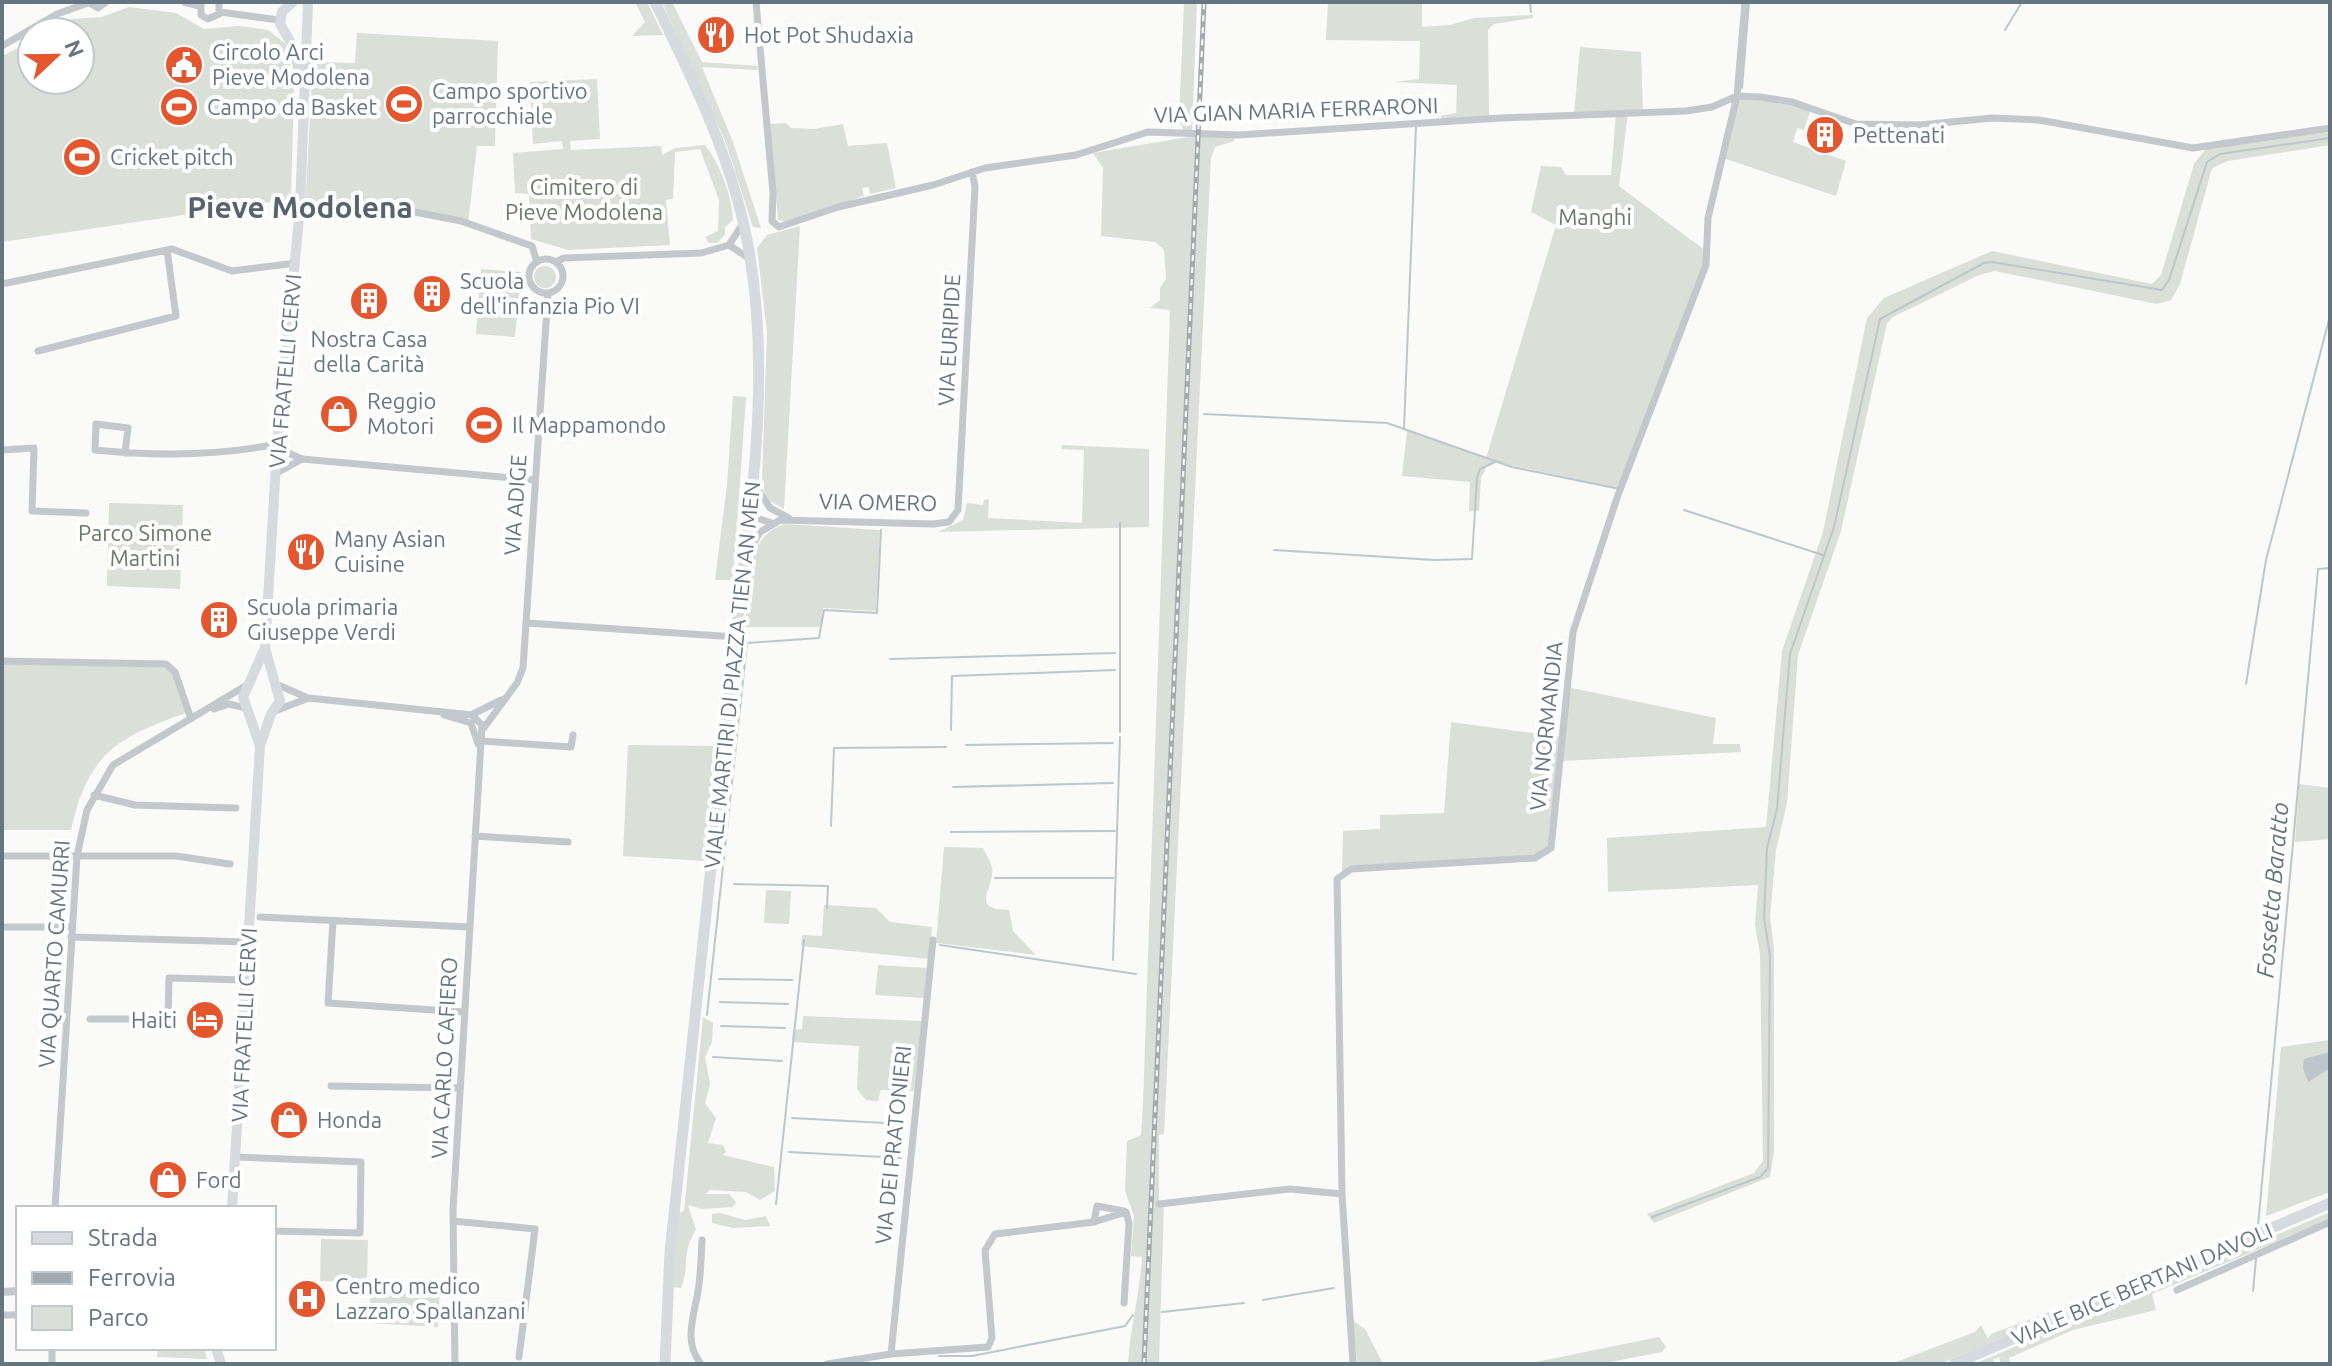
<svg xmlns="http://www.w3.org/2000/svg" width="2332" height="1366" font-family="Ubuntu,sans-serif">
  <rect width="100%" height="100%" fill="#fafaf8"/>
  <path fill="#dadfd7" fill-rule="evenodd" d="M635,2H647L663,35L632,36L645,22Z
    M662,2H672L702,62L757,66L758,70L702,67L733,142L761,228L753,227L726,143Z
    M1184,2H1197L1192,130L1184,131L1179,120Z
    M1328,2H1422V27L1450,25L1474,18L1533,15V18L1494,24L1488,30L1489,119L1441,124V116L1456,113L1457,85L1394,82L1419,79L1420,41L1326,40Z
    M129,7L176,13L204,29L239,26L268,30L287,45L294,88L291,199L2,242V56L32,41V80H80V32H48L72,19L102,17ZM183,47L201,57L197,80L176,77L185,60L179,56Z
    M357,33L498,41L495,146H477L468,224L399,209L305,208L313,62L355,63Z
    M1580,47L1641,52L1643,111L1628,112L1619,186L1706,251V265L1621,489L1496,462L1488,464L1481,478L1479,511H1469L1470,482L1402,476L1407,431L1486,458L1556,225L1531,212L1541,166L1561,167L1566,175H1611L1616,113L1574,115Z
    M597,79L600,139L570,141L571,150L661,146L662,155L675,148L705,145C720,164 732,196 733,220L725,227V235L717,243H709L705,237L718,231L719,200L700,149L675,152L673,199L666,200L670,245L568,250L531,239L529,194L515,193L513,153L563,149L562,141L533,144L530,82Z
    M1737,96L1811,109L1804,130L1797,128L1793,142L1846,161L1836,196L1723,158Z
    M786,123L791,128L814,129L843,124L848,146L887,143L896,188L870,194L869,187L862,188L864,196L786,222L778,220L770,124Z
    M2330,130V145L2228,161L2212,168L2180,284L2171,300L2157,304L1995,271L1979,275L1893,317L1887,323L1841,531L1798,655L1787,803L1776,850L1770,917L1774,949V1152L1770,1177L1654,1223L1647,1214L1754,1173L1763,1161L1760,954L1755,925L1758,885L1608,892L1607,838L1766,827L1782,651L1823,532L1867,318L1884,298L1992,251L2152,284L2161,275L2194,164L2208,146Z
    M1188,137H1234V141L1215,147L1211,158L1164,1134L1159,1135V1203H1164L1159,1364H1128C1130,1328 1140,1293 1142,1257L1131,1256L1134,1216L1125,1191L1127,1141L1141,1135L1143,1104L1170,310L1150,308L1160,300V288L1166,279L1164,250L1155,242L1101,236L1103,168L1093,153Z
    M800,226L784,509L767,499L762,482L767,332L757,248L767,235Z
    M534 277a11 11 0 1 1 22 0a11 11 0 1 1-22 0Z
    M481,269L521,272L515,337L476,334Z
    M733,396L746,397L733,580H715L727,485Z
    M1062,445L1149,449V527L938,532L963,520L967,503L983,505L984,500L989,499L988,518L1082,523L1084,450L1061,449Z
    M109,503L183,505L180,589L107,586Z
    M786,524L880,530L876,611L823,608L821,627H745C749,591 743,534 786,524Z
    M2,661L170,666L189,712C117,737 88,753 71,830H2Z
    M1567,687L1716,718L1713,744H1740L1741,752L1560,761L1552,845L1545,855L1342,872L1343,831L1380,829V815L1444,813L1451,722L1562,737Z
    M628,745L715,746L704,861L623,856Z
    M2299,784L2330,788V839L2295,842Z
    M944,847L983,848C986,854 990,861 992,867C996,888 967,909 1009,910L1013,931L1036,955L936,943Z
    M766,890L791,891L789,924L764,923Z
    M824,905L876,908L890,922L932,927L929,959L801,946L802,935L822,936Z
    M878,965L927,968L924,998L875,995Z
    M803,1016L922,1021L914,1091L881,1090L878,1101L866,1100L857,1089L859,1046L792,1042L793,1030L802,1029Z
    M703,1017L713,1023L712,1042L705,1057L710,1084L705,1103L716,1118L708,1143L723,1145L726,1152L723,1155L774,1167L775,1191L760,1200L746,1192L710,1190L706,1194H729L736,1202L733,1207L702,1209L688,1205L696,1230C681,1252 690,1266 681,1288L673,1287L677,1214L684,1211Z
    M2330,1040V1192L2266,1216L2281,1047Z
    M2330,1212V1219L2152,1294L2156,1310L2073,1330L2009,1358L2011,1364H2001L1999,1357L1993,1360L1995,1364H1974Z
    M720,1213L745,1220L766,1216L770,1226L733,1228L712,1223V1214Z
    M321,1239L368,1240L367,1282L320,1281Z
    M371,1284L440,1288L438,1327L369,1323Z
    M2057,1309L2053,1316L1940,1364H1891L1975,1332L1981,1325L1988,1339L1991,1334Z
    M1352,1320L1365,1329L1383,1364H1357Z
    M1659,1337L1666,1347L1662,1352L1600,1364H1526Z
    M158,1348H204L207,1359L157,1357Z"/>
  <path fill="#bbc7cb" d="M2330,1052V1068L2308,1082L2303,1068L2304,1059Z"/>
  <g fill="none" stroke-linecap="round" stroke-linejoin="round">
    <path stroke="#bbc7cb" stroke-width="2" d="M1530,2L1531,12
      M2005,30L2022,2
      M1742,88L1749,2
      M1204,414L1387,423L1512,467L1620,489
      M1404,428L1416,126
      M1684,510L1823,555
      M1274,550L1434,560L1472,559L1477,478L1480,469L1495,462
      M890,659L1115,653
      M2246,684L2266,560L2330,316
      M951,730L952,676L1115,670
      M1120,732V523
      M966,745L1113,743
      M953,787L1113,783
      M831,826L834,748L946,747
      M951,832L1115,831
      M995,878H1113
      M734,884L828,886L827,908
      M940,945L1136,974
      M1113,960L1120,737
      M719,979L792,980
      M720,1002L788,1004
      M707,1015L747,643L819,638L824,610L877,613L881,530
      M721,1026L785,1028
      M713,1057L782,1061
      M792,1118L904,1124
      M789,1152L901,1158
      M776,1204L804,940
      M1652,1217L1760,1177L1768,1168L1770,956L1764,918L1767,848L1777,809L1790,654L1834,527L1880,319L1984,263L1992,262L2162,290L2169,280L2207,162L2220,154L2330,138
      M2258,1226L2318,569L2330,568
      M2253,1291L2256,1259
      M1263,1300L1334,1288
      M1162,1312L1244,1303
      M939,1356H972L1125,1326L1133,1315"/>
    <path stroke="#c3c8cc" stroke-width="7" d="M88,2L98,8L106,2
      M184,2L199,6
      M201,2V15L208,19L219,14V2
      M756,2L773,193L772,221L779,227L838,207L933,185L985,168L1076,155L1148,132L1239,135L1501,118L1686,111L1712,107L1737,96L1760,97L1792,102L1856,124L1920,125L1992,118L2039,120L2193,148L2330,128
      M220,12L279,20
      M2,46L57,14L88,3
      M300,208L399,209L461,221L532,246L537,262
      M729,245L750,259
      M529 276a17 17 0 1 1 34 0a17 17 0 1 1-34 0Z
      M556,262L564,258L701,253L729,245L742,225
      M2,284L172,249L232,271L296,263
      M38,351L176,316L167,250
      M277,448L302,459L534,480
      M2,450L34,448L32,511L86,513
      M125,453L128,428L96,424L95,450C155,456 218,456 277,444
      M275,474L302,459
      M754,483L770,508L789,518
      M749,515L771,523
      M749,551L760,532L780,520L933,524L949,522L958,510L975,187L972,172
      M527,623L736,637
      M2,661L166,664L175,672L191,719
      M276,684L308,698L472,715L482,725L453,1210L455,1364
      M214,709L229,704L246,708
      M275,711L306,699
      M473,714L501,700
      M444,715L471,723L478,744
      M483,729L517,683L523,668L548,293
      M482,741L571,747L573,735
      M94,795L135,805L236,808
      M475,836L568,842
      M2,856H176L230,864
      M260,917L469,927
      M333,921L328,1003L464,1012
      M2,927H72
      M71,937L249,942
      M90,1019H168L169,978L247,980
      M331,1086L460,1088
      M236,1157L361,1162L360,1233L274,1231
      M1159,1204L1290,1189L1342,1194
      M55,1208L77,856L87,810L113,765L247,685
      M453,1221L535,1229L519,1357
      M1094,1222L1097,1206L1124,1211
      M2177,1290L2330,1222
      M2,1315H18
      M891,1354L933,940
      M52,1364V1348
      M701,1364C683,1342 694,1316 698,1291C701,1275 701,1257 702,1240
      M827,1364L891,1354L988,1347L992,1338L985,1250L995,1234L1094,1222L1126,1212L1129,1223L1124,1303
      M1353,1364L1342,1194L1337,879L1351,869L1535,858L1551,848L1573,632L1618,495L1706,265L1708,218L1737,96L1745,2"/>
    <path stroke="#c3c8cc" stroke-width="8" d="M2,1292L18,1291"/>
    <path stroke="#d6dbdf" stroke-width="10" d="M293,2L282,12L280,24L294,48L300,77
      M260,746L271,714L280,701L265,648L277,448L300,208L308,2
      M232,1208L260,746L243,697L264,650
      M216,1348L221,1364"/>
    <path stroke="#d6dbdf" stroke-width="11" d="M655,2C692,78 731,156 747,240C774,379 748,522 733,660C712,858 690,1055 670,1252L665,1364"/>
    <path stroke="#d6dbdf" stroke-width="11" d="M1954,1364L2330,1203"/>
    <g stroke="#a2aab0" stroke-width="5">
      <path id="rail" d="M1144,1364L1204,2"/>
    </g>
    <use href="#rail" stroke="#fff" stroke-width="2" stroke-dasharray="6" stroke-linecap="butt"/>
  </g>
  <defs>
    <g id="restaurant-disc" transform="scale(2)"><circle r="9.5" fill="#e4572e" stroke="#fff"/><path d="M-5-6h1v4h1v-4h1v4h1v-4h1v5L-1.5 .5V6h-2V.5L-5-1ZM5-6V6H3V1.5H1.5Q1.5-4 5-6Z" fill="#fff"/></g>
    <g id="civic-disc" transform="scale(2)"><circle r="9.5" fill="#e4572e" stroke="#fff"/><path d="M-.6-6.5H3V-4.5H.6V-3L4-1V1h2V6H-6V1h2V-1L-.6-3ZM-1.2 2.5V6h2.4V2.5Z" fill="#fff"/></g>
    <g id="stadium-disc" transform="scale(2)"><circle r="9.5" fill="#e4572e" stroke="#fff"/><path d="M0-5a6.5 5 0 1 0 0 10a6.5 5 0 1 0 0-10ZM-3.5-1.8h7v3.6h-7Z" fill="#fff"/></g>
    <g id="building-disc" transform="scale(2)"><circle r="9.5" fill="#e4572e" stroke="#fff"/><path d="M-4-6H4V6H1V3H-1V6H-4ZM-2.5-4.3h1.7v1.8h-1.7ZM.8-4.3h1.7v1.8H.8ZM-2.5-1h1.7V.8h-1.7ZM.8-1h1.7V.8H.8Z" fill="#fff"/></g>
    <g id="shop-disc" transform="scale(2)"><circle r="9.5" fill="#e4572e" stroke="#fff"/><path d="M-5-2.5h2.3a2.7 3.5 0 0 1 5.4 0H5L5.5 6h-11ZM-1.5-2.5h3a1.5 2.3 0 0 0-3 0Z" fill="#fff"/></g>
    <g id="hotel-disc" transform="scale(2)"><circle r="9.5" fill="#e4572e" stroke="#fff"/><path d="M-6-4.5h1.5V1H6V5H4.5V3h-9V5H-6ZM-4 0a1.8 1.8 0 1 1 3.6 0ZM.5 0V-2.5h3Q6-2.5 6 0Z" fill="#fff"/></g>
    <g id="hospital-disc" transform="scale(2)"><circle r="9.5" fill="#e4572e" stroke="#fff"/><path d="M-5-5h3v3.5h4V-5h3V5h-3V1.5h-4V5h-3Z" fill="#fff"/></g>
  </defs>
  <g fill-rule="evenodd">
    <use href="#restaurant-disc" x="716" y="35"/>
    <use href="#civic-disc" x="184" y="65"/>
    <use href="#stadium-disc" x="404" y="104"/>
    <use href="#stadium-disc" x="179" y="107"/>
    <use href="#building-disc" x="1825" y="135"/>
    <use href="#stadium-disc" x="82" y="157"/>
    <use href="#building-disc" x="432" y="294"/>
    <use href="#building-disc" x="369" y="301"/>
    <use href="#shop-disc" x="339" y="414"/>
    <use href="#stadium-disc" x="484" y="425"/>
    <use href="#restaurant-disc" x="306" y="552"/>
    <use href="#building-disc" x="219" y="620"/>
    <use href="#hotel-disc" x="205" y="1020"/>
    <use href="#shop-disc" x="289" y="1120"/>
    <use href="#shop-disc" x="168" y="1180"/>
    <use href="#hospital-disc" x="307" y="1299"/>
  </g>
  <g text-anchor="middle" stroke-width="8" stroke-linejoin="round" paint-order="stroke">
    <g font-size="22" fill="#657683" stroke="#fff" text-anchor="start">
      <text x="744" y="43">Hot Pot Shudaxia</text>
      <text x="212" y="60">Circolo Arci<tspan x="212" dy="25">Pieve Modolena</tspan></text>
      <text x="432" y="99">Campo sportivo<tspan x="432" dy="25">parrocchiale</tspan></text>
      <text x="207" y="115">Campo da Basket</text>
      <text x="1853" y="143">Pettenati</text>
      <text x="110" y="165">Cricket pitch</text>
      <text x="460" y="289">Scuola<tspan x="460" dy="25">dell'infanzia Pio VI</tspan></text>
      <text x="369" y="347" text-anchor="middle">Nostra Casa<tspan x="369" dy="25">della Carità</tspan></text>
      <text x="367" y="409">Reggio<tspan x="367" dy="25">Motori</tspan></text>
      <text x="512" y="433">Il Mappamondo</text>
      <text x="334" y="547">Many Asian<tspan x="334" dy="25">Cuisine</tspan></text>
      <text x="247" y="615">Scuola primaria<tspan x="247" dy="25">Giuseppe Verdi</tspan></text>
      <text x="177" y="1028" text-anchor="end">Haiti</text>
      <text x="317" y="1128">Honda</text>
      <text x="196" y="1188">Ford</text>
      <text x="335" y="1294">Centro medico<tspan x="335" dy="25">Lazzaro Spallanzani</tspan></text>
    </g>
    <g font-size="22" fill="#657683" stroke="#fff">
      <text transform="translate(1296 110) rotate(-2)" y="8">VIA GIAN MARIA FERRARONI</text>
      <text transform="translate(949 340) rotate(-87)" y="8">VIA EURIPIDE</text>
      <text transform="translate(285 371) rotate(-85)" y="8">VIA FRATELLI CERVI</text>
      <text transform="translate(878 502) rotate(1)" y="8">VIA OMERO</text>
      <text transform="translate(515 505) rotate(-86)" y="8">VIA ADIGE</text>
      <text transform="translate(732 675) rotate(-84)" y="8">VIALE MARTIRI DI PIAZZA TIEN AN MEN</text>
      <text transform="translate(1546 726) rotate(-84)" y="8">VIA NORMANDIA</text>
      <text transform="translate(54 954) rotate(-86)" y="8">VIA QUARTO CAMURRI</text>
      <text transform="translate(244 1025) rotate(-87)" y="8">VIA FRATELLI CERVI</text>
      <text transform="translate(444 1058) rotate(-87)" y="8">VIA CARLO CAFIERO</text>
      <text transform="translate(893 1145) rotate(-84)" y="8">VIA DEI PRATONIERI</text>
      <text transform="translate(2142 1284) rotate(-23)" y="8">VIALE BICE BERTANI DAVOLI</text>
    </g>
    <g font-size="22" fill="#687a64" stroke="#fff">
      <text x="584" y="195">Cimitero di<tspan x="584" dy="25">Pieve Modolena</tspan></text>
      <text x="1595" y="225">Manghi</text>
      <text x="145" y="541">Parco Simone<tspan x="145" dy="25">Martini</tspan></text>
    </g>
    <g font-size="24" font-style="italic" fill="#60757c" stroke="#fff">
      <text transform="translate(2273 890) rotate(-85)" y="8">Fossetta Baratto</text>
    </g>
    <g font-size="30" font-weight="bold" fill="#57646e" stroke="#fff">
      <text x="300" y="218">Pieve Modolena</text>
    </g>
  </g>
  <rect width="2332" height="1366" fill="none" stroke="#657683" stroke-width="8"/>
  <rect x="16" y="1206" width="260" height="144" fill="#ffffff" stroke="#c1c8cd" stroke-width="2"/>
  <rect x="32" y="1232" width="40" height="12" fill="#d6dbdf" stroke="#c1c8cd" stroke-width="2"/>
  <text x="88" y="1246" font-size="24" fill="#657683">Strada</text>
  <rect x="32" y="1272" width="40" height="12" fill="#a2aab0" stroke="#c1c8cd" stroke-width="2"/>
  <text x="88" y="1286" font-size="24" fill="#657683">Ferrovia</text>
  <rect x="32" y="1306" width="40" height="24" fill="#dadfd7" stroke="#c1c8cd" stroke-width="2"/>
  <text x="88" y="1326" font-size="24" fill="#657683">Parco</text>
  <g transform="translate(56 56) rotate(68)"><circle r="38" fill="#ffffff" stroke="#c1c8cd" stroke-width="2"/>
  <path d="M0-6L14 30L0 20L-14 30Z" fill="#e4572e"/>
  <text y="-12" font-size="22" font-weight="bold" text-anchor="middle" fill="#657683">N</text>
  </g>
</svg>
